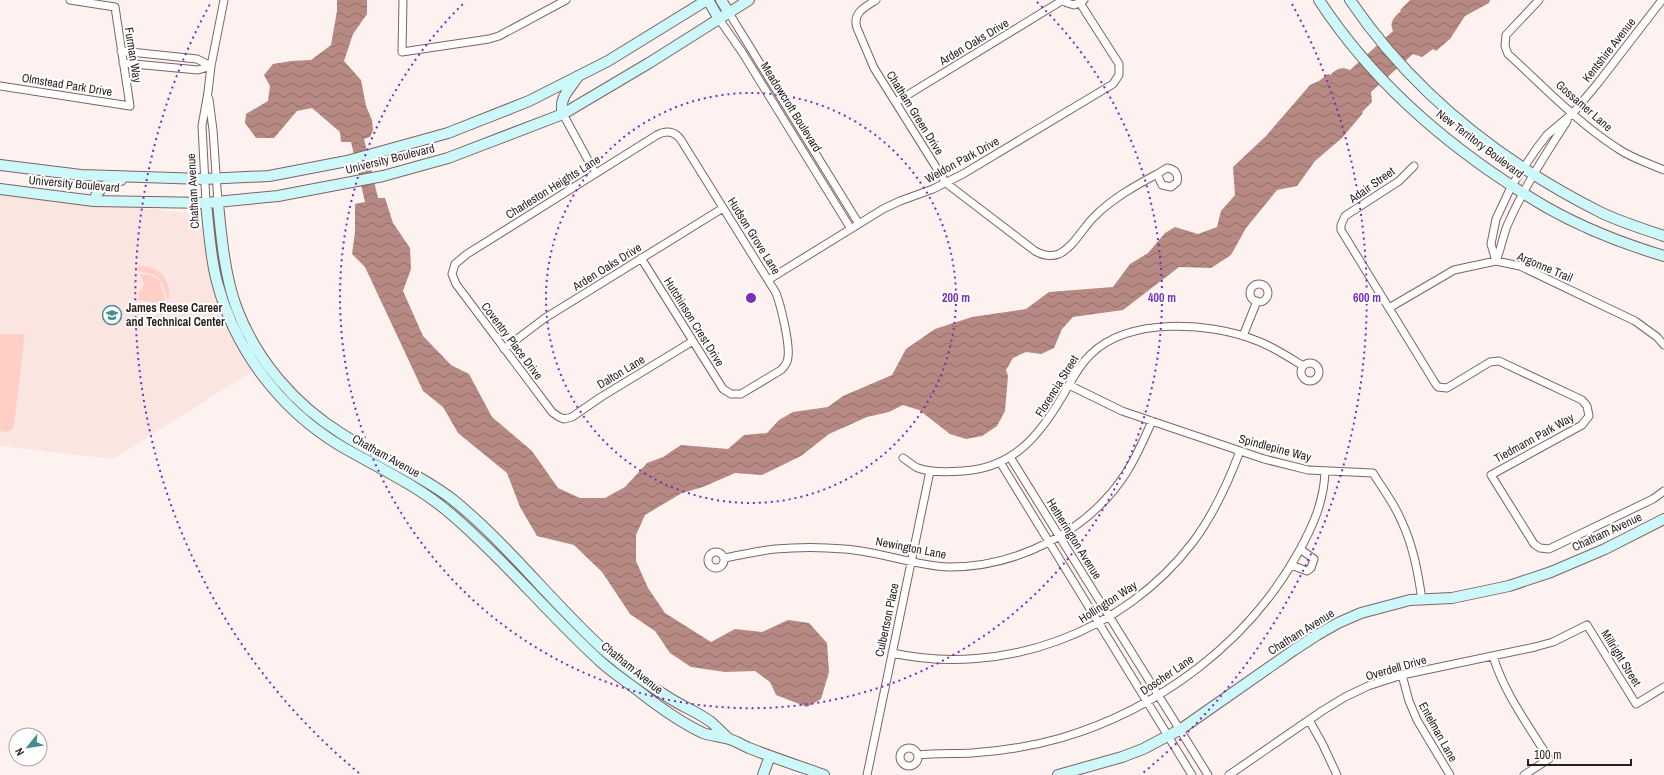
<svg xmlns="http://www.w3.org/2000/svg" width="1664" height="775" font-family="'Archivo Narrow',sans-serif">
  <defs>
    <pattern id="water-waves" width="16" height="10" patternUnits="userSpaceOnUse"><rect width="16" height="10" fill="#b68982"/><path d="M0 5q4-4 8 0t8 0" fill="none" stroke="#946f6a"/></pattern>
  </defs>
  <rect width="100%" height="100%" fill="#fef2f0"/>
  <path fill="#fbe5e1" d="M0,194L199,214L211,285L235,345L251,372L113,459L0,446Z"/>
  <path fill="#ffcec6" d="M138,266C161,267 168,276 170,299H167C161,277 160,274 137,271Z
    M140,274L151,275L159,280L165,299L161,303L139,300V293L144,284Z
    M0,334H23L24,342L14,425L11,430L6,432L0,431Z"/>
  <path fill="url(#water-waves)" d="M337,0H367V14L353,34L344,61L361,80L366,106L372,120L373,130L370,137L364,139L378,198H385L393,223L410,248L411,269L403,291L423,336L451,365L469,374L492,417L532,451L558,488L580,498H605L625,487L647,463L663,457L681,445L728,449L744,435L767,433L779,420L793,412L828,407L843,396L892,375L906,349L935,329L972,317L1026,309L1049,292L1113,287L1130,264L1148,253L1165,233L1175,227L1198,234L1217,227L1221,211L1235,195L1233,167L1266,136L1310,85L1319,81L1328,74L1330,75C1337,69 1341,66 1350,70L1393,31C1389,22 1394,17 1401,11L1400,10L1410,0H1490L1489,3L1465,16L1450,39L1436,51L1433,49L1422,57L1413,54L1371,92L1372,102L1362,112L1363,113L1342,138L1315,161L1297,186L1277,190L1246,228L1231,255L1211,268L1179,267L1123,310L1073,317L1062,329L1054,348L1041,354L1026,352L1013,358L1006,370L1008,376L1005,411L997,426L982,436L966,439L950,434L919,410L903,405L889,412L867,417L829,434L801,456L762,475L735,473L703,487L682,493L645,515L636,535V561L648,588L665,613L711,642L735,629L762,632L788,620L809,623L827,643L829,672L821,699L807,707L776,695L770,682L755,671L725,672L691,667L670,653L655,631L630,614L602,572L574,545L537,536L520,507L507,473L458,433L443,407L423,391L365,267L352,254L355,232V204L365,202L351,142H341L340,132L312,108L297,111L274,138H256L245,123L246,114L268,101L270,86L264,75L273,64L291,61L311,60L331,45L337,11Z"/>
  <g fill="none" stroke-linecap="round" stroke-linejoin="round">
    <g stroke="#7d6561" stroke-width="9">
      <path id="street" d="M403,0L402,52L489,39L499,36L566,0
        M876,0C865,7 852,13 857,28L874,68L946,183L1035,251C1042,255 1051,257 1059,254C1074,247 1083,227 1095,216C1113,198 1135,186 1157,174
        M1064,0L1067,3L1074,5L1084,0
        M1539,0L1506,35L1505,46L1508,54C1543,86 1577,122 1617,148C1631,158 1648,163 1664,170
        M729,13L859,224
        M719,19L742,52L851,229
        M121,51L197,59L211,66
        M123,63L198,70L211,66
        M0,86L130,106L115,7L70,0
        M209,99L213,130L218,203
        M896,102L1063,0
        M563,114L595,173
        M1414,166L1399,181L1345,216L1341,225V230L1435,383L1438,387L1447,388L1490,362L1499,361L1582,400L1587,406L1589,416L1582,425L1491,475L1534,544L1540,548L1549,549L1653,499L1664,491
        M1167,168C1175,169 1179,174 1177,182L1171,187L1162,185L1157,174Z
        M206,203L202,126L208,92L211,66L224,0
        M641,258L723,389L731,394H741L781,370C785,366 788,362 788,357C790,344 781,306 776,293L681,140C675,131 666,130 657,135L467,254L455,264L452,274L456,284L552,412L559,417L564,419L572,417L601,397L693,341
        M1496,261L1491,244L1496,219L1512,185L1537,148L1547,135L1573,113L1598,83L1662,0
        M1496,261C1501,249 1503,236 1507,226C1523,189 1545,155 1567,121
        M768,280L883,209L900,201L933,189L963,174L1113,84L1119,75V64L1080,3
        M1250 293a9 9 0 1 1 18 0a9 9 0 1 1-18 0Z
        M1389,308L1454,270L1496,261L1520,266L1635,321L1657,337L1664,345
        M1243,336L1257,301
        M504,349L545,318L723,208
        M1301 372a9 9 0 1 1 18 0a9 9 0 1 1-18 0Z
        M1069,385L1122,411L1264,459L1308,470L1373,473C1382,488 1394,503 1401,520C1413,545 1418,572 1422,600
        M1010,457L1208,775
        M903,458C908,461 913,466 918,468C931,473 949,472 963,471C1013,468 1039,436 1062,397C1071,382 1078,366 1091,354C1129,317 1209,322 1255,340C1272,346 1287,356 1303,366
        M1000,462L1192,775
        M708 560a8 8 0 1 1 16 0a8 8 0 1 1-16 0Z
        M724,558C741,555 758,551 775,549C798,547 822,547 844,549C880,551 913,566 949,567C1018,567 1089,531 1126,473C1137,456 1144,439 1152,421
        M1291,565L1307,571L1311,568L1314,559L1300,549
        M892,653C1003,677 1124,633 1193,542C1214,514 1228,483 1240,451
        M1493,656C1504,693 1529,726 1549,759L1524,775
        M1402,675L1409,701L1417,720L1450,775
        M1309,720L1322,743L1337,775
        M900 757a9 9 0 1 1 18 0a9 9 0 1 1-18 0Z
        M918,755C936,753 954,754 972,753C1002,751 1033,746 1061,738C1159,709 1248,643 1298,553C1313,526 1324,502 1325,471
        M867,775L930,471
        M1229,775L1322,711L1345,697L1368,686L1402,675L1535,647L1553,642L1587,625L1636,704L1664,687"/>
    </g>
    <g stroke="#7d6561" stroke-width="12">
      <path id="secondary" d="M708,0L719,19
        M721,0L729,13
        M1319,0C1375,86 1458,155 1546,207C1583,228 1624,244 1664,256
        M1350,0C1413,93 1502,163 1602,213C1621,222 1643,229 1664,236
        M563,114C558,99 569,90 577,78
        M0,165L81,175L204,179L269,176L347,161L448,133L529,101L608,61L707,0
        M0,189L94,201L206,203L278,196L383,176L448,158L563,114L649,63L749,0
        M94,201C98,187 108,183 121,180
        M206,203C209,230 210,256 217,282C235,350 280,409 339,445C378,468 418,485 452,515C505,560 549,615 601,662C613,673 627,682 640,692C659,707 680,722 703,733C711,736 720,736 729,739C736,741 742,745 749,748C774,758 799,766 824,775
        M218,203C221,235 225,278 237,309C257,361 295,405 342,434C378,457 418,473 452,499C508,544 552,603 605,651C626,669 648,685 671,699C684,707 699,713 711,722C717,727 722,733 728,738
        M763,775L770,756
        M1058,775L1122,757L1143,749L1181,729L1294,650L1317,635L1338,623L1361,613L1410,600L1452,598L1509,586L1551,572L1605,549L1664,519"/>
    </g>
    <use href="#street" stroke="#fff" stroke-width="7"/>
    <use href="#secondary" stroke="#cdf8fa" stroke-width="10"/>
  </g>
  <g fill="none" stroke="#7b2cbf" stroke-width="2" stroke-dasharray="2 4">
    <circle cx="751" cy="298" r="205"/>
    <path d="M1037 2A411 411 0 1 1 465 2"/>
    <path d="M359 773A616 616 0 0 1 210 4M1292 4A616 616 0 0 1 1143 773"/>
  </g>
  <defs>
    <g id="school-ring" transform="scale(1)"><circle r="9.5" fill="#fff" stroke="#458d90" stroke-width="1.5"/><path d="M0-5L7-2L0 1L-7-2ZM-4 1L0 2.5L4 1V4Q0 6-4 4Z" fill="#458d90"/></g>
  </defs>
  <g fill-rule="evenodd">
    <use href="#school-ring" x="112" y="315"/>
  </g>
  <g text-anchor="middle" stroke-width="4" stroke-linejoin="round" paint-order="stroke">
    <g font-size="12" fill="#281e1d" stroke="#fff">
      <text transform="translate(974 42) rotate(-31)" y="4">Arden Oaks Drive</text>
      <text transform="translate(1609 50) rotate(-52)" y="4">Kentshire Avenue</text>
      <text transform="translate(133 55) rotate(81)" y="4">Furman Way</text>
      <text transform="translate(67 85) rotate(9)" y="4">Olmstead Park Drive</text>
      <text transform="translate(1584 106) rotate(41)" y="4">Gossamer Lane</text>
      <text transform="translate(791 107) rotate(58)" y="4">Meadowcroft Boulevard</text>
      <text transform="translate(915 113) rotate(58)" y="4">Chatham Green Drive</text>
      <text transform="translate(1480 144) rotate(37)" y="4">New Territory Boulevard</text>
      <text transform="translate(390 159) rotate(-14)" y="4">University Boulevard</text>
      <text transform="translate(962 160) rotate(-29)" y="4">Weldon Park Drive</text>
      <text transform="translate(74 184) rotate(5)" y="4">University Boulevard</text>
      <text transform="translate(1372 185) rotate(-35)" y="4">Adair Street</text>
      <text transform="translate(553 187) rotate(-32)" y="4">Charleston Heights Lane</text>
      <text transform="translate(193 191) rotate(-93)" y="4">Chatham Avenue</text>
      <text transform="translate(754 236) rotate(58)" y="4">Hudson Grove Lane</text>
      <text transform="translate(607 267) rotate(-32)" y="4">Arden Oaks Drive</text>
      <text transform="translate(1545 267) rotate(23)" y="4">Argonne Trail</text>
      <text transform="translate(694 322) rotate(58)" y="4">Hutchinson Crest Drive</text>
      <text transform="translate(512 341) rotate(53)" y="4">Coventry Place Drive</text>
      <text transform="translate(621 372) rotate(-31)" y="4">Dalton Lane</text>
      <text transform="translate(1057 386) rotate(-58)" y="4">Florencia Street</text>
      <text transform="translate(1534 438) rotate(-29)" y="4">Tiedmann Park Way</text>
      <text transform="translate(1275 448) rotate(15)" y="4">Spindlepine Way</text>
      <text transform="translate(386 456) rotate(29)" y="4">Chatham Avenue</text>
      <text transform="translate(1607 532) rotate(-25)" y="4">Chatham Avenue</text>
      <text transform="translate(1074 539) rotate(58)" y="4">Hetherington Avenue</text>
      <text transform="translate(911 548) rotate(11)" y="4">Newington Lane</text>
      <text transform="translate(1108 602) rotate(-33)" y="4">Hollington Way</text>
      <text transform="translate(887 620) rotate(-78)" y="4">Culbertson Place</text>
      <text transform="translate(1301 632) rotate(-32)" y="4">Chatham Avenue</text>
      <text transform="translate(1621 658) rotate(58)" y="4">Millright Street</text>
      <text transform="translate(632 668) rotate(39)" y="4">Chatham Avenue</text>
      <text transform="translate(1396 668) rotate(-16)" y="4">Overdell Drive</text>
      <text transform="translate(1167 675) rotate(-34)" y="4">Doscher Lane</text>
      <text transform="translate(1438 732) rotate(61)" y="4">Entelman Lane</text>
    </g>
    <g font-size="12" font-weight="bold" fill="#281e1d" stroke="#fff" text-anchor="start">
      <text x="126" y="312">James Reese Career<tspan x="126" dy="14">and Technical Center</tspan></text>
    </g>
  </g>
  <circle cx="751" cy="298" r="6" fill="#7b2cbf" stroke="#fff" stroke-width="2"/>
  <g font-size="12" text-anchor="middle" font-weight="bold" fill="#7b2cbf" stroke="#fff" stroke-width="4" stroke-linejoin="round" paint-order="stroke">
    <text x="956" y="302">200 m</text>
    <text x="1162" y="302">400 m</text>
    <text x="1367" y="302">600 m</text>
  </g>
  <g transform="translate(28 747) rotate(240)"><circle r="19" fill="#ffffff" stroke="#a9a5a5"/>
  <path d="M0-3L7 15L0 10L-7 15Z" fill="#458d90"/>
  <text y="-6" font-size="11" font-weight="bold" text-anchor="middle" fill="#281e1d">N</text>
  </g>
  <path d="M1528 759v6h103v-6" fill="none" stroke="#281e1d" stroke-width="2"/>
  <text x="1534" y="759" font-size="12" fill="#281e1d" stroke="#ffffff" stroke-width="3" paint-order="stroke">100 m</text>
</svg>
